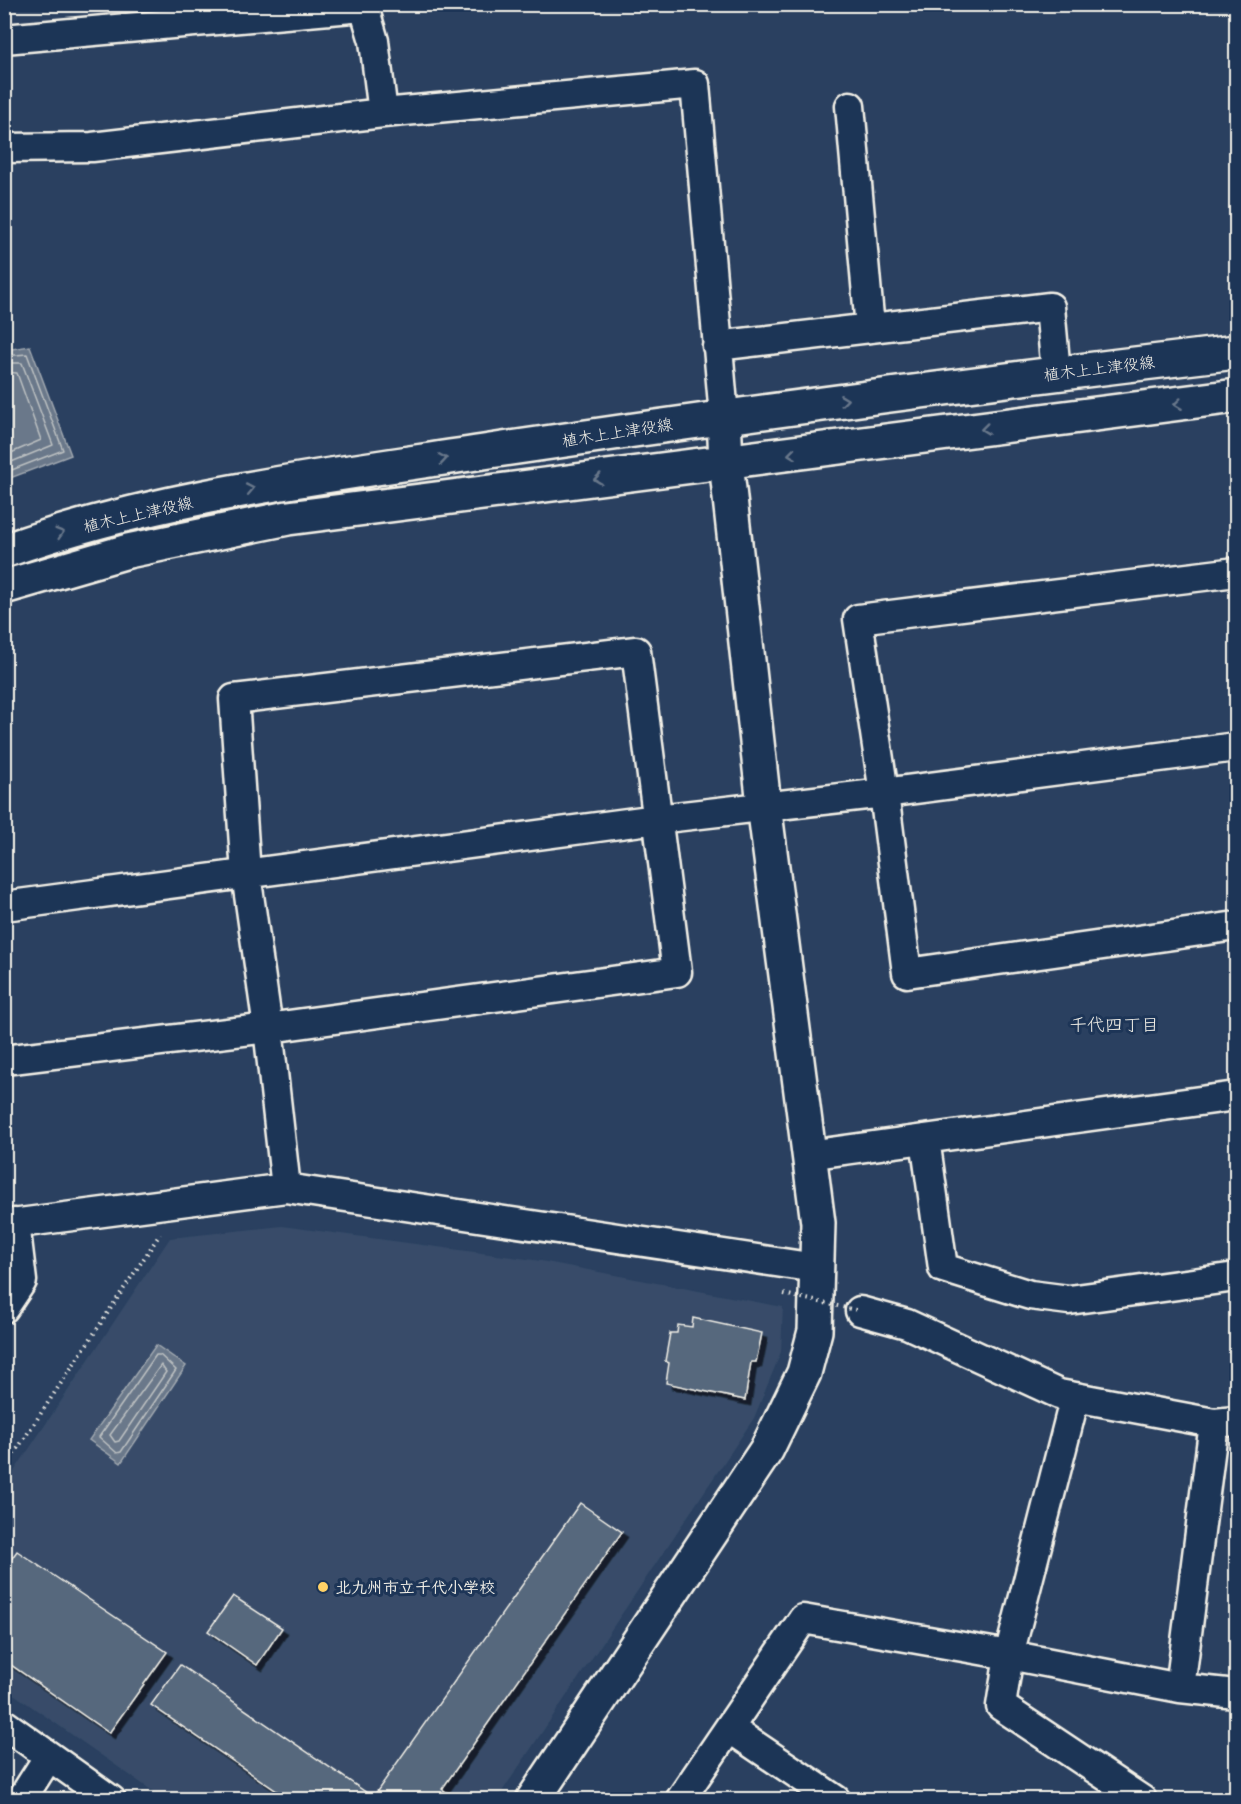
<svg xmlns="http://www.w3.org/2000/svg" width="1241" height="1804" font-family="Pangolin,'Klee One',sans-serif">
  <defs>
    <filter id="shadow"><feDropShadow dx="5.5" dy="5.5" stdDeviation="0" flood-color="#0009"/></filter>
  </defs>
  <rect width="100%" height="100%" fill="#2a4060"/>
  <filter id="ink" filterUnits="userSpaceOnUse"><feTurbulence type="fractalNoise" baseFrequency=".0167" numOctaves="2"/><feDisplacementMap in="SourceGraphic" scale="12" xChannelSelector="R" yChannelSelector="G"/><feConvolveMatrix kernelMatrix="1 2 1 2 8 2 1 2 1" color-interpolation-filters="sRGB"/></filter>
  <g filter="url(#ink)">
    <path fill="#374c69" d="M282,1226L541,1261L783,1307L781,1352L754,1418L497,1799H164L5,1688V1485L170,1238Z"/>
    <path fill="#6a788a" stroke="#a1a8b0" stroke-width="1.5" d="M30,346L71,455L5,480V348L6,350Z
      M156,1345L186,1366L121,1463L89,1440Z"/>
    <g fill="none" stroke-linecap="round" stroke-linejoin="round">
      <path stroke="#bdc1c2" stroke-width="1.5" d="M4,356L27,354L63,450L4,473
        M4,363H22L53,445L4,465
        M4,372L17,373L41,440L4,456
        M156,1355H160L176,1370L121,1452L117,1453L99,1437Z
        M161,1365L166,1372L119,1441L115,1442L110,1435Z"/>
    </g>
    <path fill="#56677d" stroke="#f4f1e8" stroke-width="1.5" filter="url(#shadow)" d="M693,1318L762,1333L756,1362H751L745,1400L666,1383L669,1363L665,1361L670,1333H677L678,1325L692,1327Z
      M580,1503L622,1532L442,1789L457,1800H290L151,1705L180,1665L373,1797Z
      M17,1551L167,1652L109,1733L4,1660V1569Z
      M233,1596L282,1628L257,1665L208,1631Z"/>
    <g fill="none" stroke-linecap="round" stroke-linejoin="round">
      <g stroke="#f4f1e8" stroke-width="33">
        <path id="street" d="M363,4L374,41L383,113
          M4,39L363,7
          M850,106L870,328
          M4,148L92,147L383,113L695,84L724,416
          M717,346L1050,307L1056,373
          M1236,572L858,619L884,793L907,973L1236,926
          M4,906L657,819L884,793L1236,747
          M4,1060L268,1028L677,972L636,651L234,699L246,874L268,1028L286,1188
          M925,1139L943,1268L1030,1295L1069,1300L1236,1277
          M808,1155L1236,1096
          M4,1225L286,1188L816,1268
          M4,1308L22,1281L15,1223
          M860,1311L907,1324L1059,1394L1214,1423L1236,1421
          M1075,1397L1009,1655L1001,1706L1142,1800
          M1180,1688L1214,1423
          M4,1724L111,1800
          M729,1728L836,1800
          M21,1800L49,1756
          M680,1800L803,1619L1009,1655L1180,1688L1236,1694"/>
      </g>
      <g stroke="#f4f1e8" stroke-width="38">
        <path id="secondary" d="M4,551C160,495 327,476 490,451C738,414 987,381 1236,352
          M4,587L128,551L288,518L1236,396
          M533,1800L767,1449L804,1373L815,1331L818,1223L764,805L726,462L724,416"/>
      </g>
      <path stroke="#f4f1e8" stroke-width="4" stroke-dasharray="1.5 4.5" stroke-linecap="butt" d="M4,1469L160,1234"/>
      <use href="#street" stroke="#1d3557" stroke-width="28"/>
      <use href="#secondary" stroke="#1d3557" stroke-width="33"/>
      <path stroke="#f4f1e8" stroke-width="4" stroke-dasharray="1.5 4.5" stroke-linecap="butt" d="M784,1294L860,1311"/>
    </g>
    <defs><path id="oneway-chevron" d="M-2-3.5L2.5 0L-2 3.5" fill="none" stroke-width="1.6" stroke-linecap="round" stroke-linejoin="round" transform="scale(1.5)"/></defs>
    <g stroke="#68778a">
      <use href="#oneway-chevron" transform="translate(844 400) rotate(-7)"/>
      <use href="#oneway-chevron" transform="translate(1178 404) rotate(173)"/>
      <use href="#oneway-chevron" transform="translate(985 429) rotate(173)"/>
      <use href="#oneway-chevron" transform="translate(792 454) rotate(173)"/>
      <use href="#oneway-chevron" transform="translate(443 459) rotate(-9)"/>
      <use href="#oneway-chevron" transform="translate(598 479) rotate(173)"/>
      <use href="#oneway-chevron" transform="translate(250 489) rotate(-11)"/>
      <use href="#oneway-chevron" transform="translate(60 533) rotate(-17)"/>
    </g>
  </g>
  <circle fill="#ffd166" stroke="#1d3557" stroke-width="2" cx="323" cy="1587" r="6"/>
  <g text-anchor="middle" stroke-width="6" stroke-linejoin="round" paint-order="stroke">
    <g font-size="16" fill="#f4f1e8" stroke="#1d3557">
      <text transform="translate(1099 368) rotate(-7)" y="6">植木上上津役線</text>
      <text transform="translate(617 432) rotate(-9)" y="6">植木上上津役線</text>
      <text transform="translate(138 514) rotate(-13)" y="6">植木上上津役線</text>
    </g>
    <g font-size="16" font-weight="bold" fill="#f4f1e8" stroke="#1d3557" text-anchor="start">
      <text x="335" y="1593">北九州市立千代小学校</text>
    </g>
    <g font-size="18" fill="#f4f1e8" stroke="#1d3557">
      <text x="1114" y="1031">千代四丁目</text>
    </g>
  </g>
  <rect width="1241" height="1804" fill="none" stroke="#1d3557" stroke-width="24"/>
  <rect x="12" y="12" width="1217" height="1780" fill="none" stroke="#f4f1e8" stroke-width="2" filter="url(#ink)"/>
</svg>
